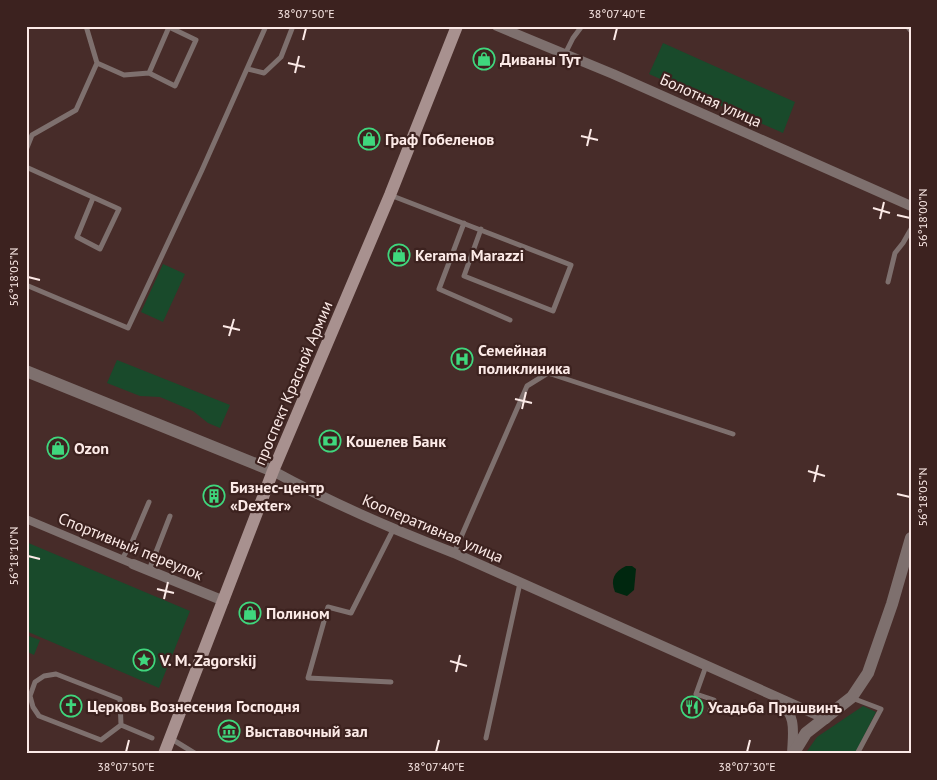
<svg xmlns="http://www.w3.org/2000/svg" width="937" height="780" font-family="'PT Sans',sans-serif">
  <rect width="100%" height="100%" fill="#472c29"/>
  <path fill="#194a2b" d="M663,43L795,102L783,133L649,74Z
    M163,264L185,274L163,322L141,312Z
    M117,360L230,405L220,428L208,423L193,411L160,397L140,396L107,383Z
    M26,542L190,611L159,688L26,631Z
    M26,635L40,640L34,655L26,651Z
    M863,706L876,712L855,754H805L817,737Z"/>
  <path fill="#00270f" d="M626,566H632L636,569L634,590L627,596L615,592C610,579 614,572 626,566Z"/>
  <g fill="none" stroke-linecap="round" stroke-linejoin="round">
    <path stroke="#7e706e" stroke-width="5" d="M86,26L97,63
      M907,26L911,31
      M565,54L573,38L582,26
      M248,69L264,73L281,57L293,26
      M26,150L32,135L76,110L97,63L124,75L149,73L175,86L196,40L169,27L149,73
      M26,167L119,209L100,249L77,237L93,198
      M390,195L571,265L553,311L464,276L481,229
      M464,223L439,289L510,320
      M888,282L895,253L903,243L911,229
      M26,285L128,328L202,170L266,26
      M454,553L527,386L548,373L733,434
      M122,559L132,542L149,502
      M149,570L170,516
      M706,666L696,694L714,700L710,711
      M391,682L308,678L328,607L351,613L393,530
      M852,698L881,709L857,754
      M121,725L101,740L39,716L33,707L30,696L35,682L44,676L56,674L120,699L121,725L152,738
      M170,738L196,754
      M486,738L520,583"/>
    <path stroke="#7e706e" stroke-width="8" d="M26,519L133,564"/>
    <path stroke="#7e706e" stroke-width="10" d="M497,26L613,74L911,206
      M273,471C331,503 392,529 454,553L826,719
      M133,564L224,601
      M779,700C797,717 793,731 792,754"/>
    <path stroke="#7e706e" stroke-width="12" d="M26,371L273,471
      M793,754L806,733L852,697L868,673L892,604L911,538"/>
    <path stroke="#a8918f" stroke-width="12" d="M164,754L273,471L390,195L457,26"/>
  </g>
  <path fill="none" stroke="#fceae7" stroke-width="2" d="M303,40L306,28M614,40L617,28M288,63L305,67M295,73L299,56M581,136L598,140M587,146L591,129M873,208L890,213M897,215L910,218M880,219L884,202M28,277L40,280M223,326L240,330M229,336L234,319M515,399L532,403M522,409L526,392M808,471L825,476M814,482L818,465M897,494L910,497M28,556L40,559M157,589L174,593M164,599L168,582M450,661L467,666M456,672L460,655M126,752L129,740M436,752L439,740M747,752L750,740"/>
  <defs>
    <g id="shop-ring" transform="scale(1.125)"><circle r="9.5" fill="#3c221f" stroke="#3fd77d" stroke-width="1.5"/><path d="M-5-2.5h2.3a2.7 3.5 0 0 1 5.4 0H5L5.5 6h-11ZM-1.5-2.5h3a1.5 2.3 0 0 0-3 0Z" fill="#3fd77d"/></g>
    <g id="hospital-ring" transform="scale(1.125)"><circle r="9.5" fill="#3c221f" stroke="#3fd77d" stroke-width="1.5"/><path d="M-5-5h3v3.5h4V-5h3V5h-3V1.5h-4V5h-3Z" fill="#3fd77d"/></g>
    <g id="bank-ring" transform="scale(1.125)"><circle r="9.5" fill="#3c221f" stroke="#3fd77d" stroke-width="1.5"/><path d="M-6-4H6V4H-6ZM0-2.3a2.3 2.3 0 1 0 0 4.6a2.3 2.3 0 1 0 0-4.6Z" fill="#3fd77d"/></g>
    <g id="building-ring" transform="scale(1.125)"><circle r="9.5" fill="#3c221f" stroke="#3fd77d" stroke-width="1.5"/><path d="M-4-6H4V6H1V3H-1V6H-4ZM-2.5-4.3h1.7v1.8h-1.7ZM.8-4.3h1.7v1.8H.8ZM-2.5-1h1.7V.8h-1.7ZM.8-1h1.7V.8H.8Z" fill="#3fd77d"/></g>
    <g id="sight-ring" transform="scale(1.125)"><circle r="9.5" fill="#3c221f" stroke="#3fd77d" stroke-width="1.5"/><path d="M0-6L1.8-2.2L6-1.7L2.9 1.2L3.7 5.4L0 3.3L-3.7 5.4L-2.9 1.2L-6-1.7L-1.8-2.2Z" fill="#3fd77d"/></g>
    <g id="church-ring" transform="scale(1.125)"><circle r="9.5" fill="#3c221f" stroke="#3fd77d" stroke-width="1.5"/><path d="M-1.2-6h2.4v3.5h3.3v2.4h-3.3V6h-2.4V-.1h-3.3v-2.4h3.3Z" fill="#3fd77d"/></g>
    <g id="restaurant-ring" transform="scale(1.125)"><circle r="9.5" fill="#3c221f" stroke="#3fd77d" stroke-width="1.5"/><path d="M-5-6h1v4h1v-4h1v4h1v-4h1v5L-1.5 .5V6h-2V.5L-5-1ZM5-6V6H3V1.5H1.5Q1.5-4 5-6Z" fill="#3fd77d"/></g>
    <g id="museum-ring" transform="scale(1.125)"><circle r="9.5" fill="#3c221f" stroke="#3fd77d" stroke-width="1.5"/><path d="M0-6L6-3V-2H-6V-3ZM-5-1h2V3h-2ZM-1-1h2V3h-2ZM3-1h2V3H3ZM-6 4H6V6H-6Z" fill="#3fd77d"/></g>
  </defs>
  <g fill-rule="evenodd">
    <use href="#shop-ring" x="484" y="59"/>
    <use href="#shop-ring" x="369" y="139"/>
    <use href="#shop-ring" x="399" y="255"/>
    <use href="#hospital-ring" x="462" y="359"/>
    <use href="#bank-ring" x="330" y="441"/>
    <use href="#shop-ring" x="58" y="448"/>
    <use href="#building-ring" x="214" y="496"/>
    <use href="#shop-ring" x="250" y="613"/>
    <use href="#sight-ring" x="144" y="660"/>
    <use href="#church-ring" x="71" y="706"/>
    <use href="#restaurant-ring" x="692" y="707"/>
    <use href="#museum-ring" x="229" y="731"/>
  </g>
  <g text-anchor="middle" stroke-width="4.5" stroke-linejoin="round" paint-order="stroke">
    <g font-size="16" font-weight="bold" fill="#fceae7" stroke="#3c221f" text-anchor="start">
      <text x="500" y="65">Диваны Тут</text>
      <text x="385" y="145">Граф Гобеленов</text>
      <text x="415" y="261">Kerama Marazzi</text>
      <text x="478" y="356">Семейная<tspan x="478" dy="18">поликлиника</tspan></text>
      <text x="346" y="447">Кошелев Банк</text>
      <text x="74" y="454">Ozon</text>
      <text x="230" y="493">Бизнес-центр<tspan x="230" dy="18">«Dexter»</tspan></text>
      <text x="266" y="619">Полином</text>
      <text x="160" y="666">V. M. Zagorskij</text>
      <text x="87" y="712">Церковь Вознесения Господня</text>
      <text x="708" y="713">Усадьба Пришвинъ</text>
      <text x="245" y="737">Выставочный зал</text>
    </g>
    <g font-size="16" fill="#fceae7" stroke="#3c221f">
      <text transform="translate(711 100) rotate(24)" y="6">Болотная улица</text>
      <text transform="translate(293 383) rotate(-67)" y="6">проспект Красной Армии</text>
      <text transform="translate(433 528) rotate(23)" y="6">Кооперативная улица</text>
      <text transform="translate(131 546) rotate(22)" y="6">Спортивный переулок</text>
    </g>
  </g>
  <rect width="937" height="780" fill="none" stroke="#3c221f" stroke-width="55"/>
  <rect x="28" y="28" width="882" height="724" fill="none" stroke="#fceae7" stroke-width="2"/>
  <g font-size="12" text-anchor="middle" fill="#fceae7">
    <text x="306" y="18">38°07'50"E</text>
    <text x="617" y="18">38°07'40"E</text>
    <text transform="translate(923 218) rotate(-90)" y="4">56°18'00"N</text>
    <text transform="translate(14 277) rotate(-90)" y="4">56°18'05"N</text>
    <text transform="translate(923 497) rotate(-90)" y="4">56°18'05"N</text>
    <text transform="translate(14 556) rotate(-90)" y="4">56°18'10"N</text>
    <text x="126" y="771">38°07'50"E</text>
    <text x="436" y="771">38°07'40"E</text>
    <text x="747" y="771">38°07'30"E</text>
  </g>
</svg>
